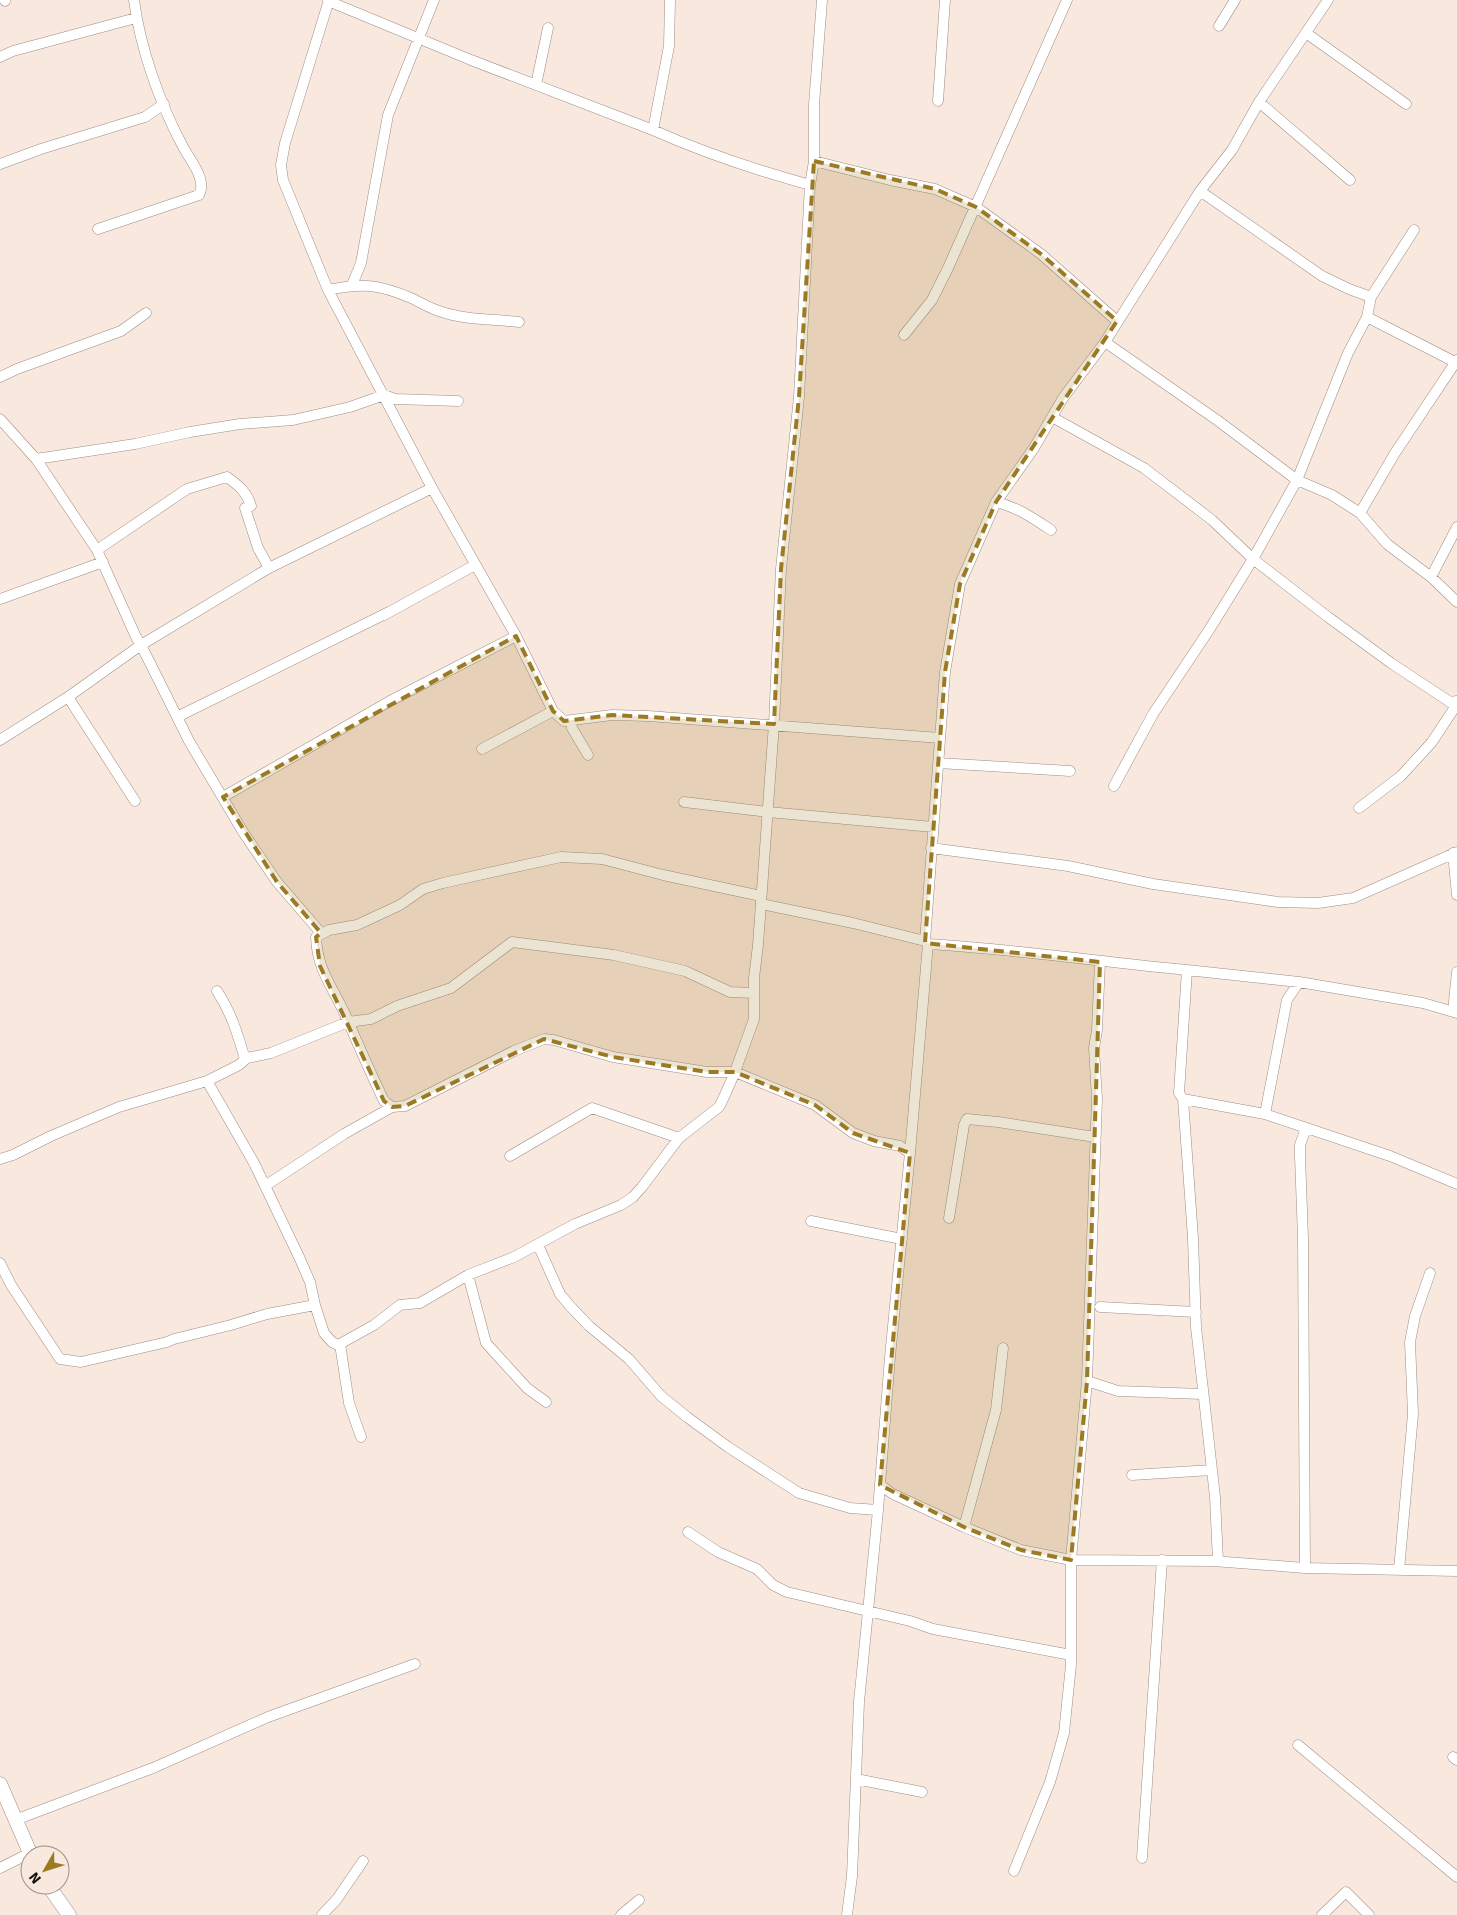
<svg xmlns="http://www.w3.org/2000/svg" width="1457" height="1915" font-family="Signika,sans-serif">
  <rect width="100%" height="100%" fill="#f9e8de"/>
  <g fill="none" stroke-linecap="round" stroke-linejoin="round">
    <g stroke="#9d8d84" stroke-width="11">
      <path id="street" d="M5,0V1
        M329,0L285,143L281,165L283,180L328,290L432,488L516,636L553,711L564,721L612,715L648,716L940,738
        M670,0L669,46L653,130C704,153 756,170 810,185L814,161V105L822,0
        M1328,0L1259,102L1232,150L1200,191L1105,342L1063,398L1034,448L996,502L960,584L945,672L925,941L928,944C1015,949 1101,962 1187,970L1179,1093L1183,1099L1265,1114L1390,1156L1457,1184
        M328,1L471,60L653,130
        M1219,26L1235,0
        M1306,33L1406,104
        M0,57L13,51L136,18
        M536,85L548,28
        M938,101L945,0
        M1259,102L1350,180
        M814,161L890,180L935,189L976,207L1041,254L1117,321
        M0,164L41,149L145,117L164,104
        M1200,191L1322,276L1349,289L1371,297
        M98,229L199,195C208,179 188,158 181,143C159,101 140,47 134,0
        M1414,230L1371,297L1367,317L1455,362
        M352,285L361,263L388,115L434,0
        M328,290C363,283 378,284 411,298C420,302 429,308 439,311C464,320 493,319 519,322
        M904,335L932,300L948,268L1067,0
        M1105,342L1217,420L1297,480L1332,495L1360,513L1387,544L1431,577L1457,602
        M0,377L17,369L121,331L146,313
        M1052,417L1144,468L1212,520L1253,559L1328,617L1391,663L1450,702L1457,701
        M0,419L36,459L97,550L136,637L141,645L269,568L432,488
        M36,459L135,444L190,432L240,424L293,420L350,407L384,395L395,399L458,401
        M996,502C1017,507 1033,518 1051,530
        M245,508L258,548L269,568
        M1360,513L1395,453L1457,360
        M97,550L187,489L227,477C238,485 247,492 251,506
        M1431,577L1457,527
        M0,599L103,562
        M384,615L475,565
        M68,697L135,801
        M177,717L389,612
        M571,721L572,728L588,755
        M0,740L68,697L141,645L189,741L243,832L277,882L321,933
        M482,749L553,711
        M938,763L1070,771
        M1114,786L1153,714L1209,630L1253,559L1297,480L1348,353L1367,317
        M223,797L390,701L516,636
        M684,802L768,812L933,827
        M1359,808L1401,776L1432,742L1457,704
        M931,848L1068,866L1153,884L1278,902L1318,903L1353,898L1457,852
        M1453,853L1457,895
        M761,896L663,875L602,859L561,857L443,883L423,889L400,905L357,925L329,930L316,937C317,968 331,985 344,1012C357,1042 370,1072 384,1101L392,1107L405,1106L514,1051L544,1039L554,1040L613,1057L707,1072H735L815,1105L853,1133L874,1141L900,1146L910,1153
        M761,904L853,923L925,941
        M1187,970L1299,982L1423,1003L1457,1013
        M217,991C231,1012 238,1035 245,1059
        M1453,1011L1457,972
        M207,1081L254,1163L300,1259L310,1282L315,1305L324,1333L332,1342L338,1345L374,1325L400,1305L420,1303L468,1275L514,1257L575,1224L621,1205L633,1197L642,1187L679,1138L719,1107L724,1097L735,1072L754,1019V978L758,945L774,724L781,569L799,397L810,185
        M1183,1099L1193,1238L1196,1327L1215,1497L1218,1561
        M1265,1114L1287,1000L1299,982
        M510,1156L592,1108L679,1138
        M0,1159L13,1155L51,1136L119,1107L207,1081L239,1065L247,1058L271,1053L348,1022L371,1019L397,1006L451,988L512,942L614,955L654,964L685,971L730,992L754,993
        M265,1186L344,1134L392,1107
        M949,1218L964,1125L967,1119L998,1122L1095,1137
        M811,1221L902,1239
        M538,1245L560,1294L570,1306L589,1326L629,1359L661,1396L687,1417L728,1447L799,1493L850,1508L878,1510
        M0,1263L11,1285L60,1359L81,1362L167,1342L174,1339L231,1325L267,1314L315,1305
        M468,1275L486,1343L527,1388L546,1402
        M1100,1307L1196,1312
        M338,1345L340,1344L349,1403L361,1437
        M1087,1381L1118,1391L1202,1394
        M1132,1475L1212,1470
        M880,1485L893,1494L964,1527L1021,1550L1071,1560L1213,1561L1305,1568L1457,1571
        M964,1527L996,1410L1003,1348
        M688,1532L718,1552L757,1569L773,1585L787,1592L910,1621L933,1629L1071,1655
        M1305,1568L1303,1238L1300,1156V1145L1306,1128
        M1399,1570L1413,1414L1410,1342L1415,1316L1430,1273
        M1298,1745L1457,1877
        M1453,1757L1457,1760
        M856,1779L922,1792
        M15,1820L153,1768L268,1717L415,1664
        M1142,1858L1162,1560
        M0,1868L30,1853
        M1014,1871L1050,1782L1064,1733L1071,1665V1560L1087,1381L1097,1099L1094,1048L1097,1030L1100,962
        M322,1915L337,1899L363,1861
        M621,1915L639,1900
        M847,1915L852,1876L859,1702L878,1510L890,1357L910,1153L928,944
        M1322,1915L1346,1892L1369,1915"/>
    </g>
    <g stroke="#9d8d84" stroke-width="15">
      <path id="secondary" d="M0,1784L31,1855
        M48,1885L69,1915"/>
    </g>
    <use href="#street" stroke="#fff" stroke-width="10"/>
    <use href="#secondary" stroke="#fff" stroke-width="14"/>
  </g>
  <path fill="#9c7a24" fill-opacity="0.2" stroke="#9c7a24" stroke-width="4" stroke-dasharray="10 6" stroke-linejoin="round" d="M814,161L935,189L976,207L1041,254L1117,321L996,502L960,584L945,672L925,943L1100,962L1087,1381L1071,1560L1021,1550L964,1527L880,1485L910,1153L853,1133L815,1105L735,1072H707L613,1057L544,1039L405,1106L392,1107L384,1101L320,966L316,937L321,933L277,882L223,797L516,636L553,711L564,721L612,715L774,724L781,569L799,397Z"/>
  <g transform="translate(45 1870) rotate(231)"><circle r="24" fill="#f9e8de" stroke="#9d918a"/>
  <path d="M0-4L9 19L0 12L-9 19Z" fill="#9c7a24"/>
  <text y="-8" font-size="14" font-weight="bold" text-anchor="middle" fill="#130e0b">N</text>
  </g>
</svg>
